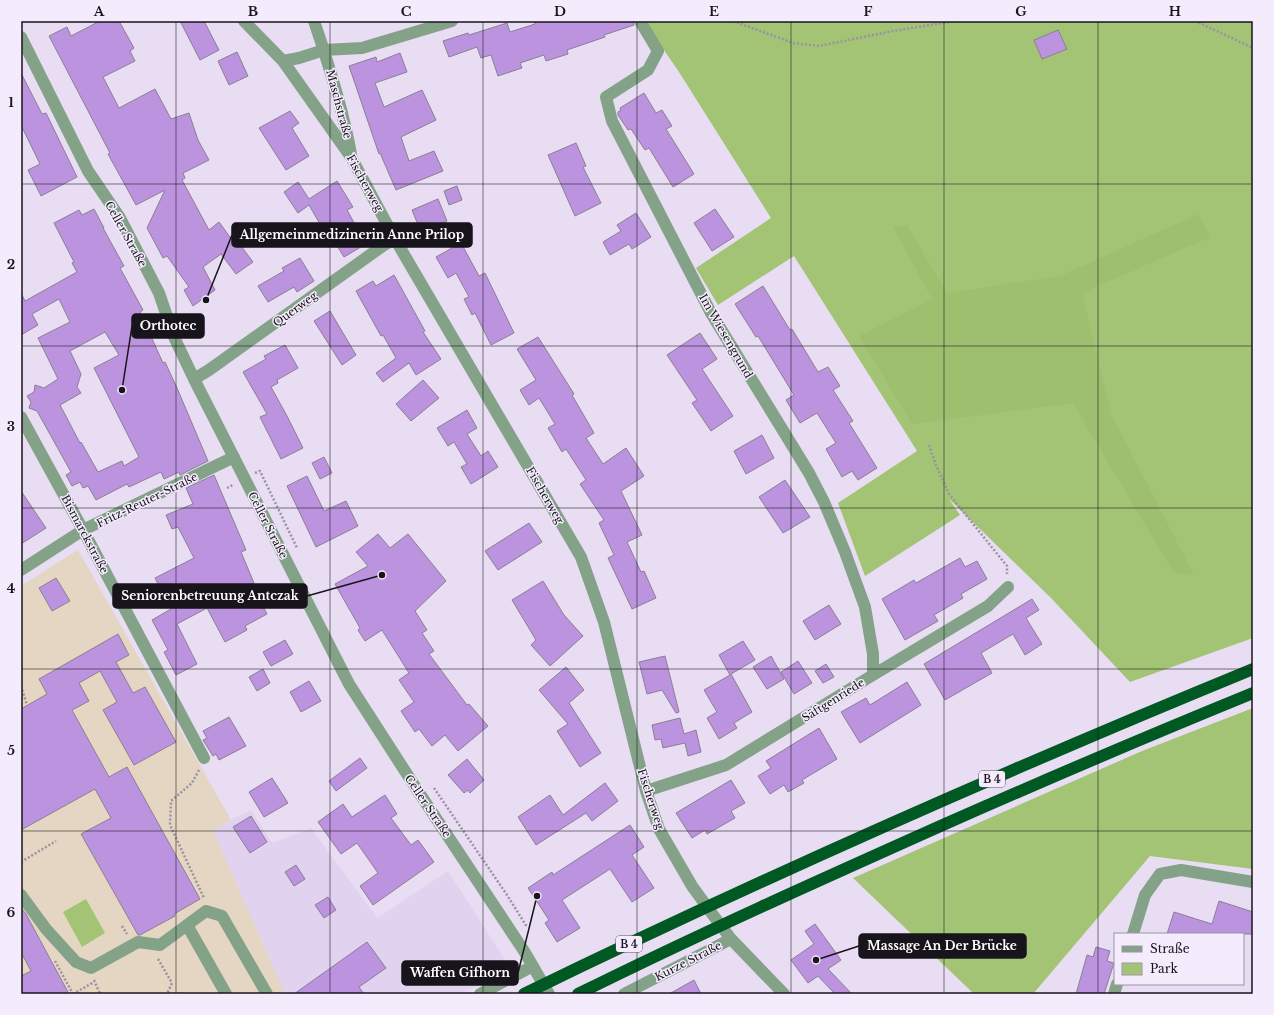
<svg xmlns="http://www.w3.org/2000/svg" width="1274" height="1015" font-family="'Libre Baskerville',serif">
  <rect width="100%" height="100%" fill="#e8ddf3"/>
  <path fill="#e1d2ef" d="M251,810L272,843L311,828L377,918L448,871L511,969L460,994H285L213,830L231,820Z"/>
  <path fill="#e4d6c3" d="M78,550L231,820L213,830L285,994H21V586Z"/>
  <path fill="#a3c475" d="M644,21H1253V638L1130,682L1051,598L949,499L960,515L865,576L838,503L917,451L794,256L718,305L696,268L771,218L679,72Z
    M1253,708V869L1150,856L1033,994H974L853,878L1142,751Z
    M86,899L105,933L82,947L63,912Z"/>
  <path fill="#9ebf6d" d="M1199,214L1210,237L1082,293L1111,414L1194,575L1174,573L1073,403L912,424L859,336L932,299L893,227L907,225L947,293L1060,276Z"/>
  <path fill="#bc93de" stroke="#8a7f93" fill-rule="evenodd" d="M100,21H119L134,48L130,51L135,61L103,77L119,108L155,89L171,119L189,113L198,140L209,160L183,173L185,178L182,180L209,230L219,222L235,244L238,242L253,262L236,274L221,254L203,267L215,290L193,306L184,290L189,287L167,256L163,258L147,228L165,190L136,205L108,154L110,153L49,36L67,27L71,36Z
    M180,21H204L219,50L200,60Z
    M534,21H633L634,25L604,35L605,37L567,50L568,54L546,61L544,55L520,63L522,68L498,76L491,55L481,58L477,47L449,57L443,41L468,33L469,35L507,23L510,32L535,24Z
    M1058,30L1067,49L1042,59L1034,40Z
    M237,52L248,76L229,85L218,61Z
    M400,53L407,72L375,83L384,107L422,90L436,120L401,137L409,161L434,151L443,171L396,190L380,153L379,154L349,66L376,57L377,62Z
    M21,73L42,114L46,113L77,177L41,196L28,170L40,164L21,125Z
    M644,93L656,113L662,110L672,126L666,129L694,174L673,187L649,148L645,150L631,129L628,130L618,115V112L621,110L620,108Z
    M290,111L299,123L292,128L309,156L286,170L259,128Z
    M576,143L586,166L583,167L601,203L575,216L548,155Z
    M337,181L353,207L347,210L366,244L344,257L331,236L328,238L309,205L298,213L284,192L298,182L309,199Z
    M457,186L462,200L449,205L444,191Z
    M438,199L447,221L421,232L412,210Z
    M94,209L104,228H103L124,266L120,268L143,310L140,312L163,363L165,362L177,388L208,461L180,475L179,472L164,479L161,472L129,487L127,484L96,500L88,486L83,488L80,482L72,486L66,475L71,472L37,411L29,408L31,402L27,396L34,392L35,385L44,388L58,379L38,338L70,322L59,299L32,314L38,325L21,335V293L25,301L77,272L72,263L74,262L54,223L79,210L82,215ZM105,332L119,355L94,368L139,457L124,466L122,461L98,472L81,442L80,443L60,405L81,393L77,387L81,374L70,351Z
    M715,209L734,237L712,251L694,223Z
    M636,213L651,237L632,249L629,244L610,255L603,242L621,231L617,225Z
    M461,243L479,276L485,273L514,333L491,345L475,313L472,315L464,299L469,297L456,273L448,278L436,257Z
    M300,258L314,281L297,292L294,287L268,302L258,286L284,271L282,268Z
    M394,275L425,331L423,332L441,359L416,375L409,363L383,382L376,373L396,358L383,335L381,336L356,291L373,281L376,286Z
    M763,286L790,330L792,329L818,372L828,367L840,386L833,390L853,421L849,423L877,468L858,480L852,471L842,477L826,449L836,443L817,413L800,423L786,400L794,395L758,336L756,337L735,304Z
    M330,311L356,355L342,365L314,321Z
    M700,333L717,359L702,369L733,416L711,431L692,403L697,400L667,355Z
    M538,337L574,394L572,395L594,433L586,438L603,464L626,448L644,476L621,491L642,535L627,542L641,572L644,571L656,598L632,609L608,558L614,555L599,523L604,520L580,484L586,480L566,449L562,452L548,428L555,424L539,398L529,405L520,390L536,380L517,349Z
    M285,345L298,368L277,380L278,383L271,387L287,416L303,448L281,459L260,417L267,414L243,372L266,359L264,356Z
    M423,380L439,398L411,421L396,404Z
    M467,410L477,428L467,434L481,456L488,451L498,467L471,484L461,467L467,464L454,442L448,446L437,428Z
    M762,435L774,458L746,474L734,451Z
    M324,457L332,473L320,479L312,463Z
    M214,475L246,550L241,552L254,583L251,584L267,614L245,626L247,630L225,642L207,608L177,624L197,664L176,675L164,652L168,650L152,620L171,609L155,578L194,558L178,527L172,529L166,515L193,504L186,488Z
    M307,476L324,511L346,501L358,526L316,547L287,486Z
    M785,480L810,517L783,533L759,497Z
    M21,491L46,528L21,544Z
    M529,523L542,542L498,570L485,551Z
    M378,534L390,548L408,534L446,581L415,611L427,630L422,633L434,651L429,654L467,705L469,704L488,726L458,751L445,735L432,746L419,729L415,732L401,711L414,702L399,680L409,673L382,630L365,641L358,630L360,628L335,584L368,566L356,552Z
    M960,558L965,567L977,561L987,579L961,594L963,598L934,615L938,621L905,640L882,599L914,580L916,583Z
    M56,578L70,601L52,611L39,588Z
    M543,581L564,615L583,636L550,666L531,645L536,640L512,600Z
    M1032,599L1039,610L1026,618L1042,644L1025,655L1013,634L981,653L992,673L945,700L924,664Z
    M829,605L841,624L815,640L803,621Z
    M118,634L129,655L116,662L133,693L145,687L176,742L134,765L103,710L117,702L100,671L79,683L89,701L72,710L109,777L127,767L200,899L174,914L175,916L140,935H138L81,834L111,818L95,789L21,830V709L47,694L39,679Z
    M285,640L293,654L271,666L263,652Z
    M743,641L755,660L731,674L752,712L734,723L737,728L719,739L707,718L717,712L704,690L730,675L719,655Z
    M665,656L679,712L676,713L662,690L647,694L639,662Z
    M771,656L784,679L767,689L753,667Z
    M798,661L812,683L794,694L781,672Z
    M826,664L834,677L823,683L815,671Z
    M566,667L584,690L569,703L601,753L580,767L557,731L568,724L539,690Z
    M263,669L270,683L257,691L249,677Z
    M309,681L321,701L301,712L290,692Z
    M907,682L921,705L860,743L841,712L866,698L870,705Z
    M229,717L246,746L219,760L216,754L213,756L203,740L207,738L203,731Z
    M680,718L684,734L696,730L701,752L688,756L685,743L663,748L661,739L655,740L652,725Z
    M819,728L837,759L802,780L804,783L788,792L784,785L770,794L758,776L771,768L766,761Z
    M360,758L367,768L336,791L329,781Z
    M467,759L484,780L470,793L468,790L464,793L448,775Z
    M272,778L288,803L264,817L249,792Z
    M731,780L745,803L731,811L735,818L707,834L705,830L692,838L676,813Z
    M605,783L618,801L592,821L586,813L536,845L518,817L550,795L563,815Z
    M385,795L397,814L391,818L411,845L418,840L434,862L373,905L360,886L378,873L357,843L341,854L318,822L343,804L352,817Z
    M251,816L267,842L250,853L233,827Z
    M630,825L644,847L632,855L654,888L632,902L610,869L562,900L580,928L557,942L545,923L549,920L528,888L552,872L553,875Z
    M296,865L305,879L294,886L285,872Z
    M328,897L336,910L324,918L315,905Z
    M1219,901L1253,912V934H1167L1174,912L1212,924Z
    M21,908L26,914L69,994H21V976L31,971L21,952Z
    M815,924L841,960L828,969L852,994H835L818,976L808,983L791,960L814,944L805,931Z
    M367,942L386,968L359,987L364,994H294Z
    M1096,947L1110,951L1107,961L1114,963L1104,994H1076L1087,955L1093,957Z
    M694,980L701,994H669Z"/>
  <g fill="none" stroke-linecap="round" stroke-linejoin="round">
    <path stroke="#9a92a2" stroke-width="2.5" stroke-dasharray="2 2" stroke-linecap="butt" d="M733,21L793,43L819,46L893,31L955,21
      M1195,21L1253,48
      M929,445L936,465L949,494L1007,566V574
      M255,473L260,471L297,548
      M227,488L233,485
      M21,686L27,705
      M199,770L192,783L171,801L170,825L204,898
      M434,788L507,895L527,927
      M21,862L56,841
      M122,926L127,934
      M158,959L172,983L167,994
      M55,961L73,994
      M94,980L100,994
      M73,994L94,982"/>
    <path stroke="#84a288" stroke-width="12" d="M244,21L283,61L351,157L395,239L581,557L604,622L646,791L659,829L692,886L713,915L731,939L784,994
      M314,21C329,65 343,109 351,154
      M640,21L658,51L648,70L606,97L612,121L711,313L809,473L824,502L845,552L865,607L873,654V675
      M21,37L88,171L120,218L159,293L174,337L194,379L349,684L414,785L524,951L549,994
      M283,61L299,58L324,50L362,48L452,21
      M194,379L209,370L384,245L395,239
      M21,417L83,530L204,758
      M21,570L83,530L234,457
      M646,791L726,765L873,675L988,606L1008,587
      M21,895L46,929L76,962L91,968L138,942L160,945L206,911L222,916L267,994
      M187,925L226,994
      M1133,934L1145,895L1160,874L1181,870L1253,882
      M480,994L533,966
      M624,994L731,939
      M1114,994L1117,984"/>
    <path stroke="#005822" stroke-width="12" d="M524,994C764,877 1007,770 1253,669
      M578,994C699,934 822,879 945,824C1047,779 1150,735 1253,693"/>
  </g>
  <path fill="none" stroke="#18141c" stroke-width="1" stroke-opacity="0.55" d="M176,21V994M330,21V994M483,21V994M637,21V994M791,21V994M944,21V994M1098,21V994M21,184H1253M21,346H1253M21,508H1253M21,669H1253M21,831H1253"/>
  <g text-anchor="middle" stroke-width="3" stroke-linejoin="round" paint-order="stroke">
    <g fill="#f4ebfd" stroke="#5a5460" stroke-width="1">
      <rect x="979" y="771" width="26" height="16" rx="3"/>
      <rect x="616" y="936" width="26" height="16" rx="3"/>
    </g>
    <g font-size="10" font-weight="bold" fill="#18141c">
      <text x="992" y="783">B 4</text>
      <text x="629" y="948">B 4</text>
    </g>
    <g font-size="11" fill="#18141c" stroke="#f4ebfd">
      <text transform="translate(339 104) rotate(75)" y="4">Maschstraße</text>
      <text transform="translate(365 183) rotate(61)" y="4">Fischerweg</text>
      <text transform="translate(126 234) rotate(61)" y="4">Celler Straße</text>
      <text transform="translate(295 309) rotate(-36)" y="4">Querweg</text>
      <text transform="translate(726 336) rotate(60)" y="4">Im Wiesengrund</text>
      <text transform="translate(545 495) rotate(60)" y="4">Fischerweg</text>
      <text transform="translate(147 500) rotate(-26)" y="4">Fritz-Reuter-Straße</text>
      <text transform="translate(268 525) rotate(63)" y="4">Celler Straße</text>
      <text transform="translate(85 534) rotate(62)" y="4">Bismarckstraße</text>
      <text transform="translate(833 700) rotate(-32)" y="4">Säftgenriede</text>
      <text transform="translate(651 799) rotate(72)" y="4">Fischerweg</text>
      <text transform="translate(428 806) rotate(56)" y="4">Celler Straße</text>
      <text transform="translate(688 961) rotate(-27)" y="4">Kurze Straße</text>
    </g>
  </g>
  <path fill="none" stroke="#18141c" stroke-width="1.5" d="M206 300L232 235M122 390L132 326M382 575L307 596M816 960L859 946M537 896L518 973"/>
  <g fill="#18141c" stroke="#f4ebfd" stroke-width="1.5">
    <circle cx="206" cy="300" r="4"/>
    <circle cx="122" cy="390" r="4"/>
    <circle cx="382" cy="575" r="4"/>
    <circle cx="816" cy="960" r="4"/>
    <circle cx="537" cy="896" r="4"/>
  </g>
  <g fill="#18141c" stroke="#18141c" stroke-width="1.5">
    <rect x="232" y="223" width="240" height="24" rx="4"/>
    <rect x="132" y="314" width="72" height="24" rx="4"/>
    <rect x="113" y="584" width="194" height="24" rx="4"/>
    <rect x="859" y="934" width="167" height="24" rx="4"/>
    <rect x="402" y="961" width="116" height="24" rx="4"/>
  </g>
  <g font-size="12" text-anchor="middle" font-weight="bold" fill="#fff">
    <text x="352" y="239">Allgemeinmedizinerin Anne Prilop</text>
    <text x="168" y="330">Orthotec</text>
    <text x="210" y="600">Seniorenbetreuung Antczak</text>
    <text x="942" y="950">Massage An Der Brücke</text>
    <text x="460" y="977">Waffen Gifhorn</text>
  </g>
  <rect width="1274" height="1015" fill="none" stroke="#f4ebfd" stroke-width="44"/>
  <rect x="1114" y="933" width="130" height="52" fill="#f4ebfd" stroke="#9c95a3"/>
  <rect x="1122" y="946" width="20" height="6" fill="#84a288" stroke="#9c95a3"/>
  <text x="1150" y="953" font-size="12" fill="#18141c">Straße</text>
  <rect x="1122" y="963" width="20" height="12" fill="#a3c475" stroke="#9c95a3"/>
  <text x="1150" y="973" font-size="12" fill="#18141c">Park</text>
  <rect x="22" y="22" width="1230" height="971" fill="none" stroke="#18141c" stroke-width="1.5"/>
  <g font-size="13" text-anchor="middle" font-weight="bold" fill="#18141c">
    <text x="99" y="16">A</text>
    <text x="253" y="16">B</text>
    <text x="406" y="16">C</text>
    <text x="560" y="16">D</text>
    <text x="714" y="16">E</text>
    <text x="868" y="16">F</text>
    <text x="1021" y="16">G</text>
    <text x="1175" y="16">H</text>
    <text x="11" y="107">1</text>
    <text x="11" y="269">2</text>
    <text x="11" y="431">3</text>
    <text x="11" y="593">4</text>
    <text x="11" y="755">5</text>
    <text x="11" y="917">6</text>
  </g>
</svg>
